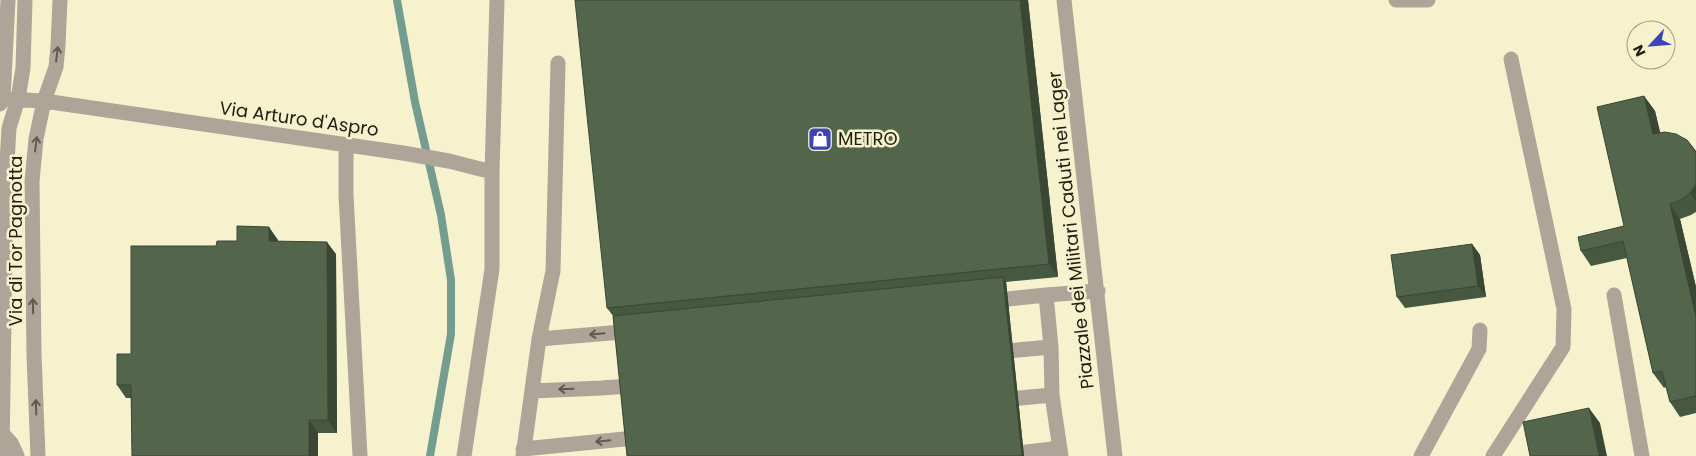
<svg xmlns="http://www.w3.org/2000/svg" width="1696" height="456" font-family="Poppins,sans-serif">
  <rect width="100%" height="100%" fill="#f6f2ce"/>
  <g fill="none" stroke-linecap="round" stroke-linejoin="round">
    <path stroke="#759d8f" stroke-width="8" d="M397,0L415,102L441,215L451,280V334L430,456"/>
    <path stroke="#afa498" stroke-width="15" d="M1064,0L1115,456
      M1396,0H1428
      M3,99L44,101L403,153L449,161L492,172V269L464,456
      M0,104L3,99L8,0
      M346,145V195L360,456
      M492,172L497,0
      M1614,295L1642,456
      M988,301L1046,295
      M539,339L634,331
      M995,352L1051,347
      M532,391L602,388L641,385
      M999,400L1052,395
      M0,431L11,443L17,456
      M523,449L645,437
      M2,456L6,180L9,128L18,99L23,68L25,0
      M38,456L34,355L32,181L36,139L44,101L56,67L58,46L60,0
      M523,456L539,339L553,271L558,63
      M995,456L1060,448
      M1061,456L1052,395L1051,347L1046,295L1098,291
      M1421,456L1479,349L1480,330
      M1493,456L1563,347L1564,309L1511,59"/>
  </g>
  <path fill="#475841" d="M1028,0L1058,277L1006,282L1024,456H627L613,316L607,308Z
    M1644,96L1655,111L1660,133L1687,140L1696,151V212L1691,215L1680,219L1696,287V413L1680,417L1670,402L1666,387L1664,388L1653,373L1627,258L1591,266L1581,251L1624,226Z
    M278,240V241L336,254L337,433H318V456H132L131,398H126L117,385L131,354L216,246L237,241Z
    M1472,244L1480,255L1486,297L1405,308L1397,297Z"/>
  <path fill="#3a4735" d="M1020,0H1028L1058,277L1049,264Z
    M1644,96L1655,111L1664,148L1653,134Z
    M1696,185V201L1690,193Z
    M1670,204L1680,219L1696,287V317Z
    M269,227L278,240V254L269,241Z
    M327,242L336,254L337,433L328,420Z
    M1472,244L1480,255L1486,297L1478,286Z
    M1003,277L1006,281L1024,456H1022Z
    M1589,408L1600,423L1607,456H1599Z
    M309,420L318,433V456H309Z"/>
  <path fill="#53664c" stroke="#3a4735" d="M575,0H1020L1049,264L607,308Z
    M1644,96L1653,134L1665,132L1676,134L1687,140L1694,149L1696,153V185L1690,193L1681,200L1670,204L1696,317V396L1670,402L1662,371L1653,373L1623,241L1581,251L1578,237L1624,226L1597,107Z
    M237,226L269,227V241L327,242L328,420H309V456H132L131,385H117V354H131V246H216L217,241H237Z
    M1472,244L1478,286L1397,297L1391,255Z
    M1003,277L1022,456H627L613,316Z
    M1589,408L1599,456H1530L1523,422Z"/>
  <defs><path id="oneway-shaft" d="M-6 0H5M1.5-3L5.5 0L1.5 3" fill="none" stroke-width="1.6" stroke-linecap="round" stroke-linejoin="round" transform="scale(1.25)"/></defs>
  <g stroke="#605a4e">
    <use href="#oneway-shaft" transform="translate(57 54) rotate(-83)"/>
    <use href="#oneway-shaft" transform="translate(36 144) rotate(-83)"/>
    <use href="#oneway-shaft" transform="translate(33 306) rotate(-91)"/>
    <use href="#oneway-shaft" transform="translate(597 334) rotate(175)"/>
    <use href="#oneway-shaft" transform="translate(566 389) rotate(178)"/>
    <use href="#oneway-shaft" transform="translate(36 407) rotate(-92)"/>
    <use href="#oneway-shaft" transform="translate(603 441) rotate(174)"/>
  </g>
  <defs>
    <g id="shop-square" transform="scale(1.25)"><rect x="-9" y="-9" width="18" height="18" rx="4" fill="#3c44b8" stroke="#f6f2ce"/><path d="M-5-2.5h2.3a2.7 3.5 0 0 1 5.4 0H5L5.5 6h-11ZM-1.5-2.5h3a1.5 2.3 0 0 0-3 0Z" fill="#fff"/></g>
  </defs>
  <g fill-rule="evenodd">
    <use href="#shop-square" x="820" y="139"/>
  </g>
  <g text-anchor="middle" stroke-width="5" stroke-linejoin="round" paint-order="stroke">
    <g font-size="18" fill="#1f1e11" stroke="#f6f2ce">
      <text transform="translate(299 119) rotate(8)" y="6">Via Arturo d'Aspro</text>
      <text transform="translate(1071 230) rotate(-96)" y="6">Piazzale dei Militari Caduti nei Lager</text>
      <text transform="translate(16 241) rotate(-90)" y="6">Via di Tor Pagnotta</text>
    </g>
    <g font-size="18" fill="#1f1e11" stroke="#f6f2ce" text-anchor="start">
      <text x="838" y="145">METRO</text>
    </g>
  </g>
  <g transform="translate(1651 45) rotate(244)"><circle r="24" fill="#f6f2ce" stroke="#a09d82"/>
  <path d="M0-4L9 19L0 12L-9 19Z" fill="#3c44b8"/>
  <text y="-8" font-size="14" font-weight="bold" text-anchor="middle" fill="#1f1e11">N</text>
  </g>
</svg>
